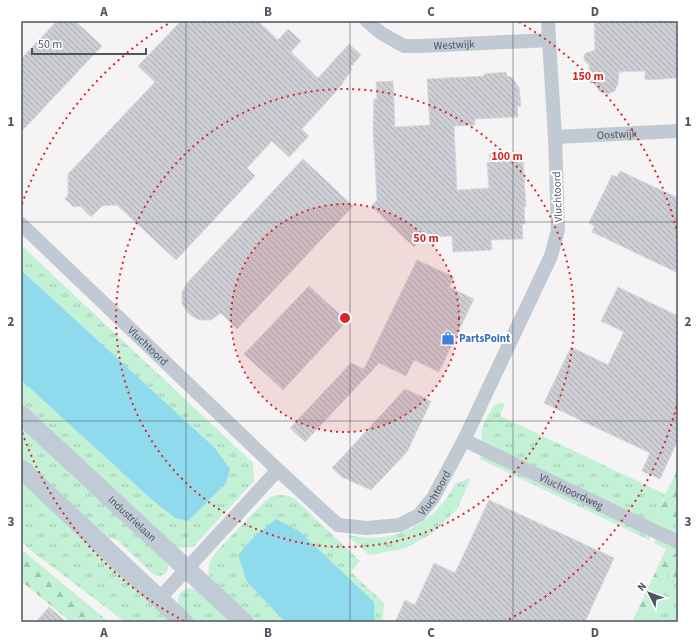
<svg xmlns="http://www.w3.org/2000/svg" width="699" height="643" font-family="'Source Sans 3',sans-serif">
  <defs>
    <pattern id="grass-tufts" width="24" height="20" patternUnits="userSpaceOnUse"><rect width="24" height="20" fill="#c3f1d5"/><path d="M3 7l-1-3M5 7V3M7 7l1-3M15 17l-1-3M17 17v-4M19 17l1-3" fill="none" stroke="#a0c6b0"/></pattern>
    <pattern id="forest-firs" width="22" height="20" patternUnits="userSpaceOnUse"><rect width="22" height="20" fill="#c3f1d5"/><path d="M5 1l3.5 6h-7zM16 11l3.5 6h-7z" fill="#a0c6b0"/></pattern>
    <pattern id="building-back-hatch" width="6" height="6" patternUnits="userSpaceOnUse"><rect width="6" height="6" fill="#cdcfd5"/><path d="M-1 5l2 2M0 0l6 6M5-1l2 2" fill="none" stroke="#a8abb0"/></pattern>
  </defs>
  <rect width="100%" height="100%" fill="#f5f3f3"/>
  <path fill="url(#grass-tufts)" d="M21,245L253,463L254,481L193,547L176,548L21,404V380L151,499L175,518L214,447L21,270Z
    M501,403L505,404L500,416L665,494L655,515L678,526V538L483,443C477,431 488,416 494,405Z
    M21,424L168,563V569L165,574L160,576L154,575L117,540L104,537L21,459Z
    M482,454L652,534L649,540L480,459Z
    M471,478L457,509L433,533L403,549L369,555L347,535C355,536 364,538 372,538C402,538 431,521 448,496C451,492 453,487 456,483Z
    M21,479L173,622H125L29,549L21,541Z
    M281,495L289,496L296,500L360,561L351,572L384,603L383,622H375L374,602L247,582L285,622H253L210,580C207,567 209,562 216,552L265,501L272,496Z
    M657,536L678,546V555L654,543Z
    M667,574L678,579V622H644Z
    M189,588L197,590L233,622H194C187,616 174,606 179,595C181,591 185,589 189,588Z"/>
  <path fill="url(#forest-firs)" d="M678,469V526L655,515Z
    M21,549L109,622H71L21,581Z
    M666,549L678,555V579L667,574L644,622H632Z"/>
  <path fill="#90daee" d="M21,270L214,447L230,469L226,483L188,521L175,518L151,499L21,380Z
    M276,519L299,531L374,602L375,622H285L247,582L238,555L252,539Z"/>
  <path fill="url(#building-back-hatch)" stroke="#d7d9de" d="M57,21H75L102,46L21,132V59Z
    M181,21H258L278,40L288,29L301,41L291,52L318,78L349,44L361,55L350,68L352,69L340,87L302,129L309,136L289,157L272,141L247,168L255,176L176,260L117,205L102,206L91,217L80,206L74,207L65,199L68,195V174L155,82L138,66Z
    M594,21H678V78L645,80V71L619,72L618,84L615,91L608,94L600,92L594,83H590L589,65L585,61L584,59V55L586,53L595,50Z
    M506,72L507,76L511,77L519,87L521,106H517L518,117L475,119V125L454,126L457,190L489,188L487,163L490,162L489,154L520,152L521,160H523L526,207H524L525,224H522L523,239L491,240L492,250L453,252L452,236L423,238L414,247L371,206L377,200L373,130L374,99H377L376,82L393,81L395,127L430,125L427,79L484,76V74Z
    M303,159L353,206L237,329L221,313L211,320H199L189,314L182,304V292L188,282Z
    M620,171L678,198V273L592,232L594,226L589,223L612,175L617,177Z
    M417,260L454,277L449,287L474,299L439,372L414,360L406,376L379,363L305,442L290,428L351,363L364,369Z
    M309,286L347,321L283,390L244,354Z
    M618,287L678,316V440L660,479L642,471L650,453L544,403L571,347L608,365L624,332L601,321Z
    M405,389L431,401L407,452L371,490L342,477L332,468Z
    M489,500L614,558L585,622H395L405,600L415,605L434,563L455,573Z
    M49,607L66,622H36Z"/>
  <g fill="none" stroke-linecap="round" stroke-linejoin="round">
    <g stroke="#c1cad2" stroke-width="14">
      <path id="s1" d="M367,21L381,33L404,46H421L549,40"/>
      <path id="s2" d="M555,137L678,131"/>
      <path id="s3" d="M21,224L279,471L338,525L367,528L400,525L419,515L433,498L464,440L551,256L558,230L555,137L549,40L548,21"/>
      <path id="s4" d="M464,440L678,542"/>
      <path d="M159,599L275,473L279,471"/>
    </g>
    <g stroke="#c1cbd6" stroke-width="19">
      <path id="s5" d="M21,415L244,622"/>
      <path d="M21,469L184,622"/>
    </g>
  </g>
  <path fill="none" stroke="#4a5661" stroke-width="1" stroke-opacity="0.55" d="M186,21V622M350,21V622M513,21V622M21,222H678M21,421H678"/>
  <circle cx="345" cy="318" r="114" fill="#d62828" fill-opacity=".12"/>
  <g fill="none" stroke="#d62828" stroke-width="2" stroke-dasharray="2 4">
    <circle cx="345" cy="318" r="114"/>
    <circle cx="345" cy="318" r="229"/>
    <path d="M678 401A343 343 0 0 1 506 621M184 621A343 343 0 0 1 22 432M22 204A343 343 0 0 1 171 22M519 22A343 343 0 0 1 678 235"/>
  </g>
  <defs>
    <g id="shop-bare" transform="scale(1.08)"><path d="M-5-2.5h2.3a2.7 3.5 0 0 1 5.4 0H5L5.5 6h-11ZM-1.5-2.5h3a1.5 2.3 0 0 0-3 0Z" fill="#3f7fe0" stroke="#fff" stroke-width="2.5" paint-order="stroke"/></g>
  </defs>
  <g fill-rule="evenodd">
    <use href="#shop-bare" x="448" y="338"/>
  </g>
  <g text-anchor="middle" stroke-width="4" stroke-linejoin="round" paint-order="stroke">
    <g font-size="11" fill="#4a5661" stroke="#fff">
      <text dy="4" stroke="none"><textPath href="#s1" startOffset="95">Westwijk</textPath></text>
      <text dy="4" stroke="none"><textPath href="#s2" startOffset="62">Oostwijk</textPath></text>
      <text transform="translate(557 197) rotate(-92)" y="4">Vluchtoord</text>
      <text dy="4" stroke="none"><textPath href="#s3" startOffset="176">Vluchtoord</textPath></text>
      <text dy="4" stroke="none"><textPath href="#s3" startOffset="548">Vluchtoord</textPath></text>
      <text dy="4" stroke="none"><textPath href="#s4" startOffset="119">Vluchtoordweg</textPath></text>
      <text dy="4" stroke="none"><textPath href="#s5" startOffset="152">Industrielaan</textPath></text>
    </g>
    <g font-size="11" font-weight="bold" fill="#366cbe" stroke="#fff" text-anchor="start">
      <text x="459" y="342">PartsPoint</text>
    </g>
  </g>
  <circle cx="345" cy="318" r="6" fill="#d62828" stroke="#fff" stroke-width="2"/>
  <g font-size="12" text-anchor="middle" font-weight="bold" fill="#d62828" stroke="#fff" stroke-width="4" stroke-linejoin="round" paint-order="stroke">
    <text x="588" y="80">150 m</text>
    <text x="507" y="160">100 m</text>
    <text x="426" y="242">50 m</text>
  </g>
  <rect width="699" height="643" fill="none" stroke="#ffffff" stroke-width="44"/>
  <g transform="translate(649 593) rotate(312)" stroke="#ffffff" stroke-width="3" paint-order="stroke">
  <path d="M0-3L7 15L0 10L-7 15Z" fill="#4a5661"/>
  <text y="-6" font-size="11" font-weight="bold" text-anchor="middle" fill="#4a5661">N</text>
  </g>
  <path d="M32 48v6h114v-6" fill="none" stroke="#4a5661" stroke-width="2"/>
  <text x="38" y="48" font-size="12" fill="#4a5661" stroke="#ffffff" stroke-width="3" paint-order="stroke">50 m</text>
  <rect x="22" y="22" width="655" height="599" fill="none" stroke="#4a5661" stroke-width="1.5"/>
  <g font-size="13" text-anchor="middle" font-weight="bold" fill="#4a5661">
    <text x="104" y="16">A</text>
    <text x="268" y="16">B</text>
    <text x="431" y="16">C</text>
    <text x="595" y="16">D</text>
    <text x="11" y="126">1</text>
    <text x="688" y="126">1</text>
    <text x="11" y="326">2</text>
    <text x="688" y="326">2</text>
    <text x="11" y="526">3</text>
    <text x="688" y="526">3</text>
    <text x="104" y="637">A</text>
    <text x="268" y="637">B</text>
    <text x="431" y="637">C</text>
    <text x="595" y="637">D</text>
  </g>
</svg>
